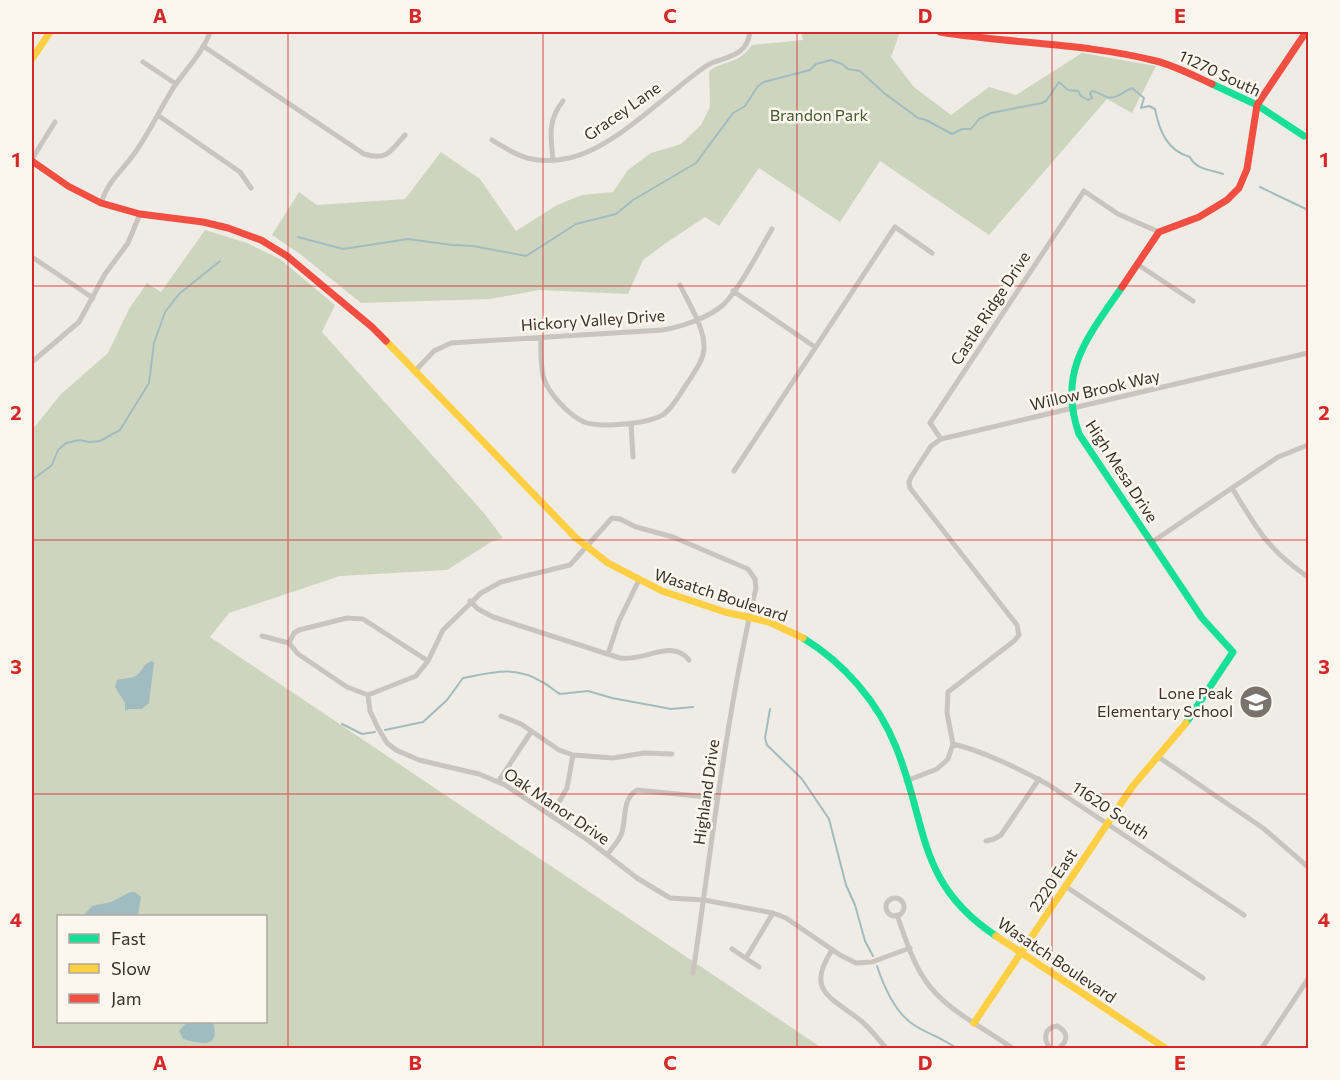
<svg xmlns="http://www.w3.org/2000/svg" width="1340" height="1080" font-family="Commissioner,sans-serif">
  <rect width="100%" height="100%" fill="#efece5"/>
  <path fill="#ced5bf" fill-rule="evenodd" d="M801,32H900L891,57L914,87L951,115L989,87L1016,95L1082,53L1156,66L1132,113L1107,99L989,235L880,161L840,222L759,168L719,226L705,217L666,243L643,260L628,294L539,290L490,299L361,303L300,254L272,235L299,192L317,205L405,199L441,152L480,179L516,231L557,205L582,195L613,192L628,170L651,153L681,144L701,125L710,107L709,71C726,59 738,65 752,45L803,40Z
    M205,230L247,243L280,259L335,305L322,332L483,512L503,538L491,542L447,570L340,576L229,613L210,637L822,1048H32V430L61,394L108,353L129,309L147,283L161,292ZM58,916H266V1022H58Z"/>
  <path fill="#a1bcc1" d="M152,661L154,663L149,703L142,709H129L125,711V703L115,687L117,680C123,678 132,679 137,675C144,669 142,665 152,661Z
    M130,892H135L141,897L138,916H83L92,906L111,902Z
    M187,1022H213C221,1049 201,1044 183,1039L179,1031Z"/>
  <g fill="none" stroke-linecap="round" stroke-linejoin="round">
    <path stroke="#a1bcc1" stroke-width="2" d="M1260,187L1308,210
      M298,237L343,249L408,239L452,245L473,246L526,256L576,224L616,214L633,200L696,163L733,113L745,106L758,86L764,82L810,70L816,64L831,60L842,64L848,69L860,71L884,93L918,118L926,120L952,134L962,129H971L979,119L991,113L1042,103L1046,101L1059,82L1068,90L1078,91L1081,96L1088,100L1092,98L1090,93L1092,91C1099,92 1101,95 1107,97C1116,100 1124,91 1132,88L1144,98L1141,108L1149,106L1155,109C1159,130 1167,151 1190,157C1195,169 1211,170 1223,174
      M32,480L52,465L58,450L66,443L79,440L90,442L100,441L120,430L149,383L154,343L165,312L179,294L220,261
      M770,709L765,738L767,745L802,779L829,819L846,885L855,905L865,941L873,956
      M342,724L362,734L375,732
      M385,730L423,722L447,700L463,678C494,672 515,665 544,683C550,686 554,691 560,694L588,691L612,698L671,709L693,707
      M877,966C884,987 895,1013 914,1025C928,1034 942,1038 956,1048"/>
    <path stroke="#c9c4bd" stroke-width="5" d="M203,46L364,154C387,161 391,151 405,135
      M143,62L176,84
      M159,116L240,172L251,188
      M492,140C520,158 536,165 569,158C614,149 668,92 706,66C717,59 730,59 740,51C747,46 749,39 750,32
      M32,159L55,122
      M553,161C551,137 547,121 563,101
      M101,203C108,181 121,172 134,154C149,133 159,111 172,90C184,71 203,53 210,32
      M32,257L93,298
      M1137,264L1193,301
      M733,291L815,347
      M541,338C541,351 540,366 544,379C549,394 569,415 584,422C599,428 650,424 664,414C674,406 681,392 688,382C695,371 703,361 704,349C705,328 689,304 680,285
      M32,362L79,322L105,274L128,243L140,214
      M415,371L434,351L451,343L662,330C681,327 708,318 723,305C739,290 760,249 772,229
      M631,423L633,457
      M941,439L930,423L1084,191L1118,214L1159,232
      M734,471L895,227L932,253
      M1232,488C1258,530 1266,548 1308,577
      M1152,542L1278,457L1308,445
      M470,601L478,609L493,617L620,658C645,662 671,638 689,660
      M262,636L289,643L298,654L347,687L368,695
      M289,643L294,633L299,630L347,618L363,619L428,661
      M608,654L619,621L638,582
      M368,695L416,676L428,661L443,630L481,593L501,582L570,565L612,518L620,519L636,527L673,537L748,569L755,579L756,588C726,715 712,844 693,973
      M368,695L370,711L378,728L387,743L396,750L419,760L479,774L505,785L589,841L637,878L670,898L704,900L773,913L786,918L840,955L856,963L872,962L910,948
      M501,716L521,724L559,750L573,755L613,758L644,753L672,754
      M953,744C986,752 1019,769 1049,785L1244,915
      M1157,756L1263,828L1308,867
      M906,781L937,769L948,759L953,744L947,713L948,692L1014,641L1019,635L1017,625L910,488L909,482L911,477L931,446L941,439L1308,353
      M498,782L531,732
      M551,816L567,788L573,755
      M986,841L994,839L1001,835L1039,779
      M607,855C612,848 618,842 621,835C627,819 621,800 637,790L717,798
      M1065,886L1203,978
      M886 907a9 9 0 1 1 18 0a9 9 0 1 1-18 0Z
      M897,915C905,937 912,961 925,980C945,1010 983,1027 1012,1048
      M732,949L759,967
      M832,950C805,991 831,997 860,1020C870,1028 878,1039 886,1048
      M746,958L773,913
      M1050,1048C1043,1039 1044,1028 1057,1026C1069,1032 1068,1041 1059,1048
      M1262,1048L1308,979"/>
    <path stroke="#16e098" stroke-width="7" d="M1212,84L1257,105L1304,136
      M1122,287C1088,337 1057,371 1079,434L1202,618L1233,652L1186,723
      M803,638C844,663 878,702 896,747C928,825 916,883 996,936"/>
    <path stroke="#ffcf43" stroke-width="7" d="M32,59L50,32
      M386,341L576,538L608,563L662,591L725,612L769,622L803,638
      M996,936L1165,1048
      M974,1023L1132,787L1186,723"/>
    <path stroke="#f24e42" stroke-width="7" d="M940,32C1012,44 1085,43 1156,61C1176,66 1194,76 1212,84
      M32,161L68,186L101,203L140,214L203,222L228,228L261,240L287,256L372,327L386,341
      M1122,287L1159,232L1199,217L1227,200L1239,188L1247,169L1257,105L1306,32"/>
  </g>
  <path fill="none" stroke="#d62828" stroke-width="1.5" stroke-opacity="0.55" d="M288,32V1048M543,32V1048M797,32V1048M1052,32V1048M32,286H1308M32,540H1308M32,794H1308"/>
  <defs>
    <g id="school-disc" transform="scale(1.725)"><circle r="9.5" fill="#79736c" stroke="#fbf6ee"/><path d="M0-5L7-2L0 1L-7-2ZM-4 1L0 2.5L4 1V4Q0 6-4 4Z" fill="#fff"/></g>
  </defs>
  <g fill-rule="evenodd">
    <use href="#school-disc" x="1256" y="702"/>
  </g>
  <g text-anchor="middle" stroke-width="5" stroke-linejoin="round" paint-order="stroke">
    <g font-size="16" fill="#3a322b" stroke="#fbf6ee">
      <text transform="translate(1220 73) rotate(25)" y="6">11270 South</text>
      <text transform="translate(622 111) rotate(-35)" y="6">Gracey Lane</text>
      <text transform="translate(990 308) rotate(-57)" y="6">Castle Ridge Drive</text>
      <text transform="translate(593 320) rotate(-4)" y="6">Hickory Valley Drive</text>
      <text transform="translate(1095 390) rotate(-13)" y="6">Willow Brook Way</text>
      <text transform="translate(1122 471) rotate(57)" y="6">High Mesa Drive</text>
      <text transform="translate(721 595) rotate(18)" y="6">Wasatch Boulevard</text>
      <text transform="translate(706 792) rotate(-82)" y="6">Highland Drive</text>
      <text transform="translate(557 806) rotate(34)" y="6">Oak Manor Drive</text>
      <text transform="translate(1111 810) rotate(34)" y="6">11620 South</text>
      <text transform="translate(1053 880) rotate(-56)" y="6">2220 East</text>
      <text transform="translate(1057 960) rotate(34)" y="6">Wasatch Boulevard</text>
    </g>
    <g font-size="16" fill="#44592e" stroke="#fbf6ee">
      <text x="819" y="121">Brandon Park</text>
    </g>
    <g font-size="16" fill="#3a322b" stroke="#fbf6ee" text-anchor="end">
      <text x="1233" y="699">Lone Peak<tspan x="1233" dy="18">Elementary School</tspan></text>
    </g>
  </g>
  <rect width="1340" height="1080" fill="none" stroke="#fbf6ee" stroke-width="66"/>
  <rect x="57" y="915" width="210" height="108" fill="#fbf6ee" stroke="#aea8a0" stroke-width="1.5"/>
  <rect x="69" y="934" width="30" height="9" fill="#16e098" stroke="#aea8a0" stroke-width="1.5"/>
  <text x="111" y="945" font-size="18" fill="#3a322b">Fast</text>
  <rect x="69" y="964" width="30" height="9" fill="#ffcf43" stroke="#aea8a0" stroke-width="1.5"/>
  <text x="111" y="975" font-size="18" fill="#3a322b">Slow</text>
  <rect x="69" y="994" width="30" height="9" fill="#f24e42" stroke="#aea8a0" stroke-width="1.5"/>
  <text x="111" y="1005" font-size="18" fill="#3a322b">Jam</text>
  <rect x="33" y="33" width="1274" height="1014" fill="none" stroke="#d62828" stroke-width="2"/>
  <g font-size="20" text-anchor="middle" font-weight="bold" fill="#d62828">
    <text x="160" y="23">A</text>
    <text x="415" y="23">B</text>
    <text x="670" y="23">C</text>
    <text x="925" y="23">D</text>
    <text x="1180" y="23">E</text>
    <text x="16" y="167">1</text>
    <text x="1324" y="167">1</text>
    <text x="16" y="420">2</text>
    <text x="1324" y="420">2</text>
    <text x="16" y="674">3</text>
    <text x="1324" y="674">3</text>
    <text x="16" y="927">4</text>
    <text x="1324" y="927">4</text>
    <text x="160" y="1070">A</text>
    <text x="415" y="1070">B</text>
    <text x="670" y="1070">C</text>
    <text x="925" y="1070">D</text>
    <text x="1180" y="1070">E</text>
  </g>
</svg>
